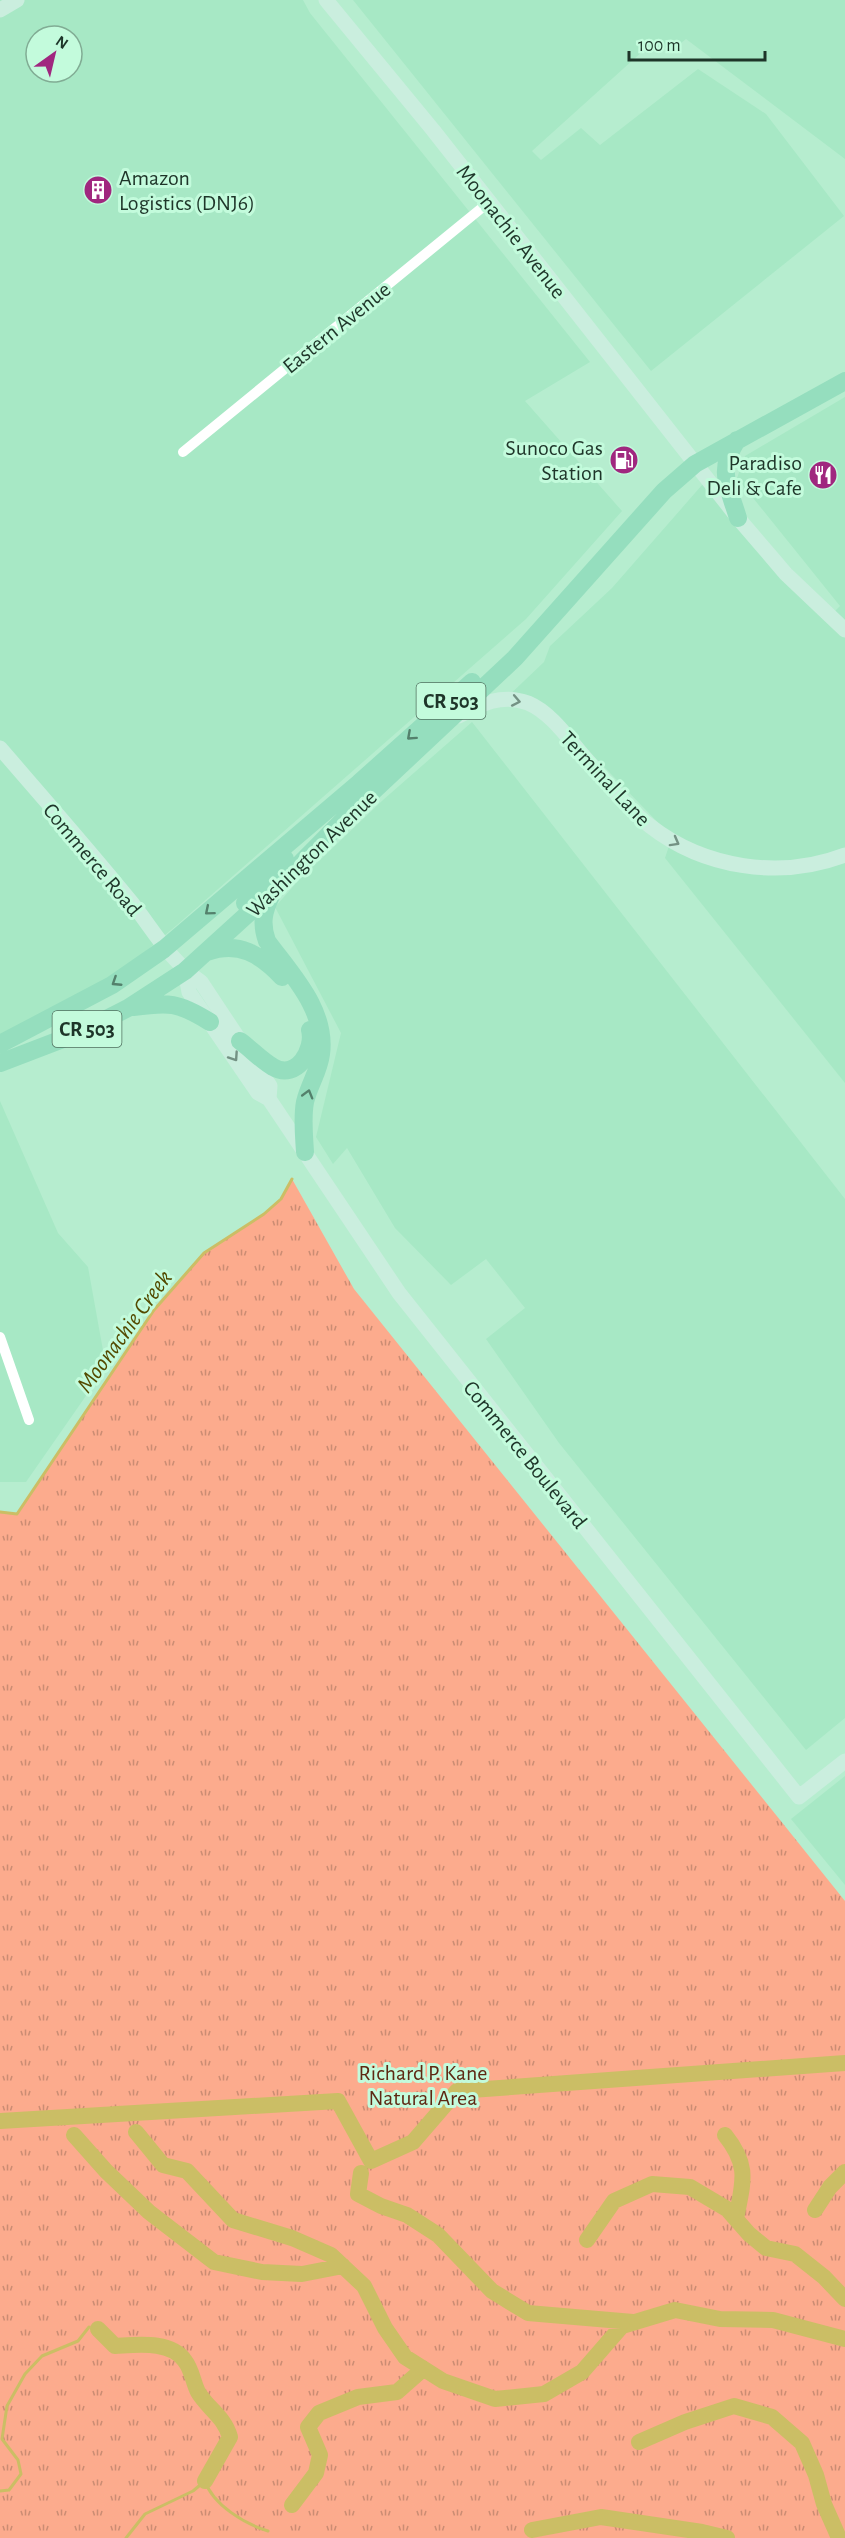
<svg xmlns="http://www.w3.org/2000/svg" width="845" height="2538" font-family="'Alegreya Sans',sans-serif">
  <defs>
    <pattern id="park-tufts" width="24" height="20" patternUnits="userSpaceOnUse" patternTransform="scale(1.5)"><rect width="24" height="20" fill="#fcab8d"/><path d="M3 7l-1-3M5 7V3M7 7l1-3M15 17l-1-3M17 17v-4M19 17l1-3" fill="none" stroke="#cb8c73"/></pattern>
  </defs>
  <rect width="100%" height="100%" fill="#b6edcf"/>
  <path fill="#a7e8c5" fill-rule="evenodd" d="M0,0H303L310,13L590,362L525,401L622,511L526,619L177,925L140,956L74,1001L0,1037ZM36,36H72V72H36Z
    M353,0H845V159L686,39L671,51L654,41L532,151L541,160L581,128L600,145L698,69L766,114L844,216L651,371Z
    M845,397V1083L665,858L672,837L547,708L501,703L544,662L550,646L612,588L709,477L832,614L840,606L737,478L745,456Z
    M472,722L845,1199V1718L806,1750L559,1443L486,1339L525,1308L486,1259L451,1285L395,1228L347,1148L333,1164L316,1137L341,1033L275,907L298,881L383,800Z
    M0,1101L58,1233L88,1267L106,1367L26,1482H0Z
    M845,1776V1885L791,1819Z"/>
  <path fill="url(#park-tufts)" d="M292,1179L354,1289L845,1901V2538H0V1512L17,1514L154,1310L204,1253L264,1214L281,1199Z"/>
  <g fill="none" stroke-linecap="round" stroke-linejoin="round">
    <path stroke="#cbbe65" stroke-width="3" d="M0,1512L17,1514L154,1310L204,1253L264,1214L281,1199L292,1179
      M0,2491L9,2490L21,2474L18,2460L2,2439L7,2406L25,2374L42,2356L78,2341L89,2327
      M126,2538L145,2514L193,2491L205,2481C213,2505 245,2524 268,2531"/>
    <path stroke="#cbbe65" stroke-width="16" d="M0,2121L338,2101L371,2161L413,2142L457,2091L845,2063
      M136,2132L163,2165L187,2171L233,2220L292,2238L331,2255L364,2286L385,2328L405,2357L443,2381L495,2399L544,2394L582,2372L622,2326L675,2310L720,2319L773,2320L845,2339
      M74,2135L106,2171L149,2212L214,2262L262,2272L302,2274L343,2266
      M725,2135C750,2166 743,2182 736,2219
      M361,2173L358,2194L381,2206L407,2215L438,2235L492,2291L528,2313L633,2322
      M815,2210L830,2187L845,2172
      M587,2240L614,2201L652,2184L690,2187L727,2209L749,2234L766,2248L795,2254L824,2277L845,2299
      M98,2329L115,2346C136,2345 171,2340 185,2361C192,2370 193,2382 198,2392C208,2409 224,2416 230,2437L205,2481
      M639,2442L685,2422L734,2406L772,2417L802,2443L816,2475L824,2504L839,2538
      M292,2505L316,2473L320,2455L308,2427L319,2413L358,2397L397,2392L423,2369
      M532,2530L601,2517L702,2532L727,2538"/>
    <path stroke="#fff" stroke-width="10" d="M183,452L489,202
      M0,1337L29,1420"/>
    <path stroke="#caeede" stroke-width="15" d="M326,0L433,130L738,518L786,574L845,630
      M0,10L17,0
      M459,716C481,704 502,693 528,703C552,713 570,741 587,760C607,783 626,807 650,826C704,868 780,880 845,855
      M0,748C44,799 89,850 132,903C154,931 170,961 201,982L270,1086L269,1099
      M185,971L189,992L258,1093L269,1099L399,1293L799,1797L845,1761"/>
    <path stroke="#95debe" stroke-width="18" d="M737,440C717,471 728,485 738,518
      M271,896C263,912 261,924 267,941C291,974 327,1010 321,1054C319,1071 309,1085 305,1102C302,1118 304,1135 305,1152
      M245,903L285,859
      M207,952C239,941 260,954 282,977
      M133,1007C169,1002 178,1002 210,1022
      M240,1041C251,1049 262,1061 273,1067C297,1081 315,1049 310,1030
      M0,1044L112,985L164,949L359,783L472,682
      M0,1063L81,1032L128,1008L185,971L274,890L352,811L515,658L664,491L695,464L845,381"/>
  </g>
  <defs><path id="oneway-chevron" d="M-2-3.5L2.5 0L-2 3.5" fill="none" stroke-width="1.6" stroke-linecap="round" stroke-linejoin="round" transform="scale(1.5)"/></defs>
  <g stroke="#749284">
    <use href="#oneway-chevron" transform="translate(516 701) rotate(11)"/>
    <use href="#oneway-chevron" transform="translate(675 842) rotate(29)"/>
    <use href="#oneway-chevron" transform="translate(234 1057) rotate(56)"/>
  </g>
  <g stroke="#54816c">
    <use href="#oneway-chevron" transform="translate(411 736) rotate(138)"/>
    <use href="#oneway-chevron" transform="translate(209 911) rotate(140)"/>
    <use href="#oneway-chevron" transform="translate(116 982) rotate(147)"/>
    <use href="#oneway-chevron" transform="translate(308 1094) rotate(-74)"/>
  </g>
  <defs>
    <g id="building-disc" transform="scale(1.5)"><circle r="9.5" fill="#a0277f" stroke="#c3fbdc"/><path d="M-4-6H4V6H1V3H-1V6H-4ZM-2.5-4.3h1.7v1.8h-1.7ZM.8-4.3h1.7v1.8H.8ZM-2.5-1h1.7V.8h-1.7ZM.8-1h1.7V.8H.8Z" fill="#fff"/></g>
    <g id="fuel-disc" transform="scale(1.5)"><circle r="9.5" fill="#a0277f" stroke="#c3fbdc"/><path d="M-5.5-6h7V0h2V4h1.3V-2.5L3-4.5l.8-.8L6-3V5H2.5V1h-1V6h-7ZM-4.2-4.7v3.2H.2V-4.7Z" fill="#fff"/></g>
    <g id="restaurant-disc" transform="scale(1.5)"><circle r="9.5" fill="#a0277f" stroke="#c3fbdc"/><path d="M-5-6h1v4h1v-4h1v4h1v-4h1v5L-1.5 .5V6h-2V.5L-5-1ZM5-6V6H3V1.5H1.5Q1.5-4 5-6Z" fill="#fff"/></g>
  </defs>
  <g fill-rule="evenodd">
    <use href="#building-disc" x="98" y="190"/>
    <use href="#fuel-disc" x="624" y="460"/>
    <use href="#restaurant-disc" x="823" y="475"/>
  </g>
  <g text-anchor="middle" stroke-width="6" stroke-linejoin="round" paint-order="stroke">
    <g fill="#c3fbdc" stroke="#50705f" stroke-width="1.5">
      <rect x="416.5" y="683" width="69" height="36" rx="4.5"/>
      <rect x="52.5" y="1011" width="69" height="36" rx="4.5"/>
    </g>
    <g font-size="21" font-weight="bold" fill="#1e3529">
      <text x="451" y="708">CR 503</text>
      <text x="87" y="1036">CR 503</text>
    </g>
    <g font-size="22" fill="#1e3529" stroke="#c3fbdc" text-anchor="end">
      <text x="119" y="185" text-anchor="start">Amazon<tspan x="119" dy="25">Logistics (DNJ6)</tspan></text>
      <text x="603" y="455">Sunoco Gas<tspan x="603" dy="25">Station</tspan></text>
      <text x="802" y="470">Paradiso<tspan x="802" dy="25">Deli &amp; Cafe</tspan></text>
    </g>
    <g font-size="22" fill="#1e3529" stroke="#c3fbdc">
      <text transform="translate(512 231) rotate(52)" y="8">Moonachie Avenue</text>
      <text transform="translate(336 327) rotate(-39)" y="8">Eastern Avenue</text>
      <text transform="translate(606 778) rotate(47)" y="8">Terminal Lane</text>
      <text transform="translate(311 853) rotate(-44)" y="8">Washington Avenue</text>
      <text transform="translate(93 859) rotate(50)" y="8">Commerce Road</text>
      <text transform="translate(526 1454) rotate(51)" y="8">Commerce Boulevard</text>
    </g>
    <g font-size="22" fill="#5e2813" stroke="#c3fbdc">
      <text x="423" y="2080">Richard P. Kane<tspan x="423" dy="25">Natural Area</tspan></text>
    </g>
    <g font-size="24" font-style="italic" fill="#534a00" stroke="#c3fbdc">
      <text transform="translate(124 1331) rotate(-54)" y="8">Moonachie Creek</text>
    </g>
  </g>
  <g transform="translate(54 54) rotate(34)"><circle r="28" fill="#c3fbdc" stroke="#81ac94" stroke-width="1.5"/>
  <path d="M0-4.5L10 22L0 15L-10 22Z" fill="#a0277f"/>
  <text y="-9" font-size="16" font-weight="bold" text-anchor="middle" fill="#1e3529">N</text>
  </g>
  <path d="M629 51v9h136v-9" fill="none" stroke="#1e3529" stroke-width="3"/>
  <text x="638" y="51" font-size="18" fill="#1e3529" stroke="#c3fbdc" stroke-width="4.5" paint-order="stroke">100 m</text>
</svg>
